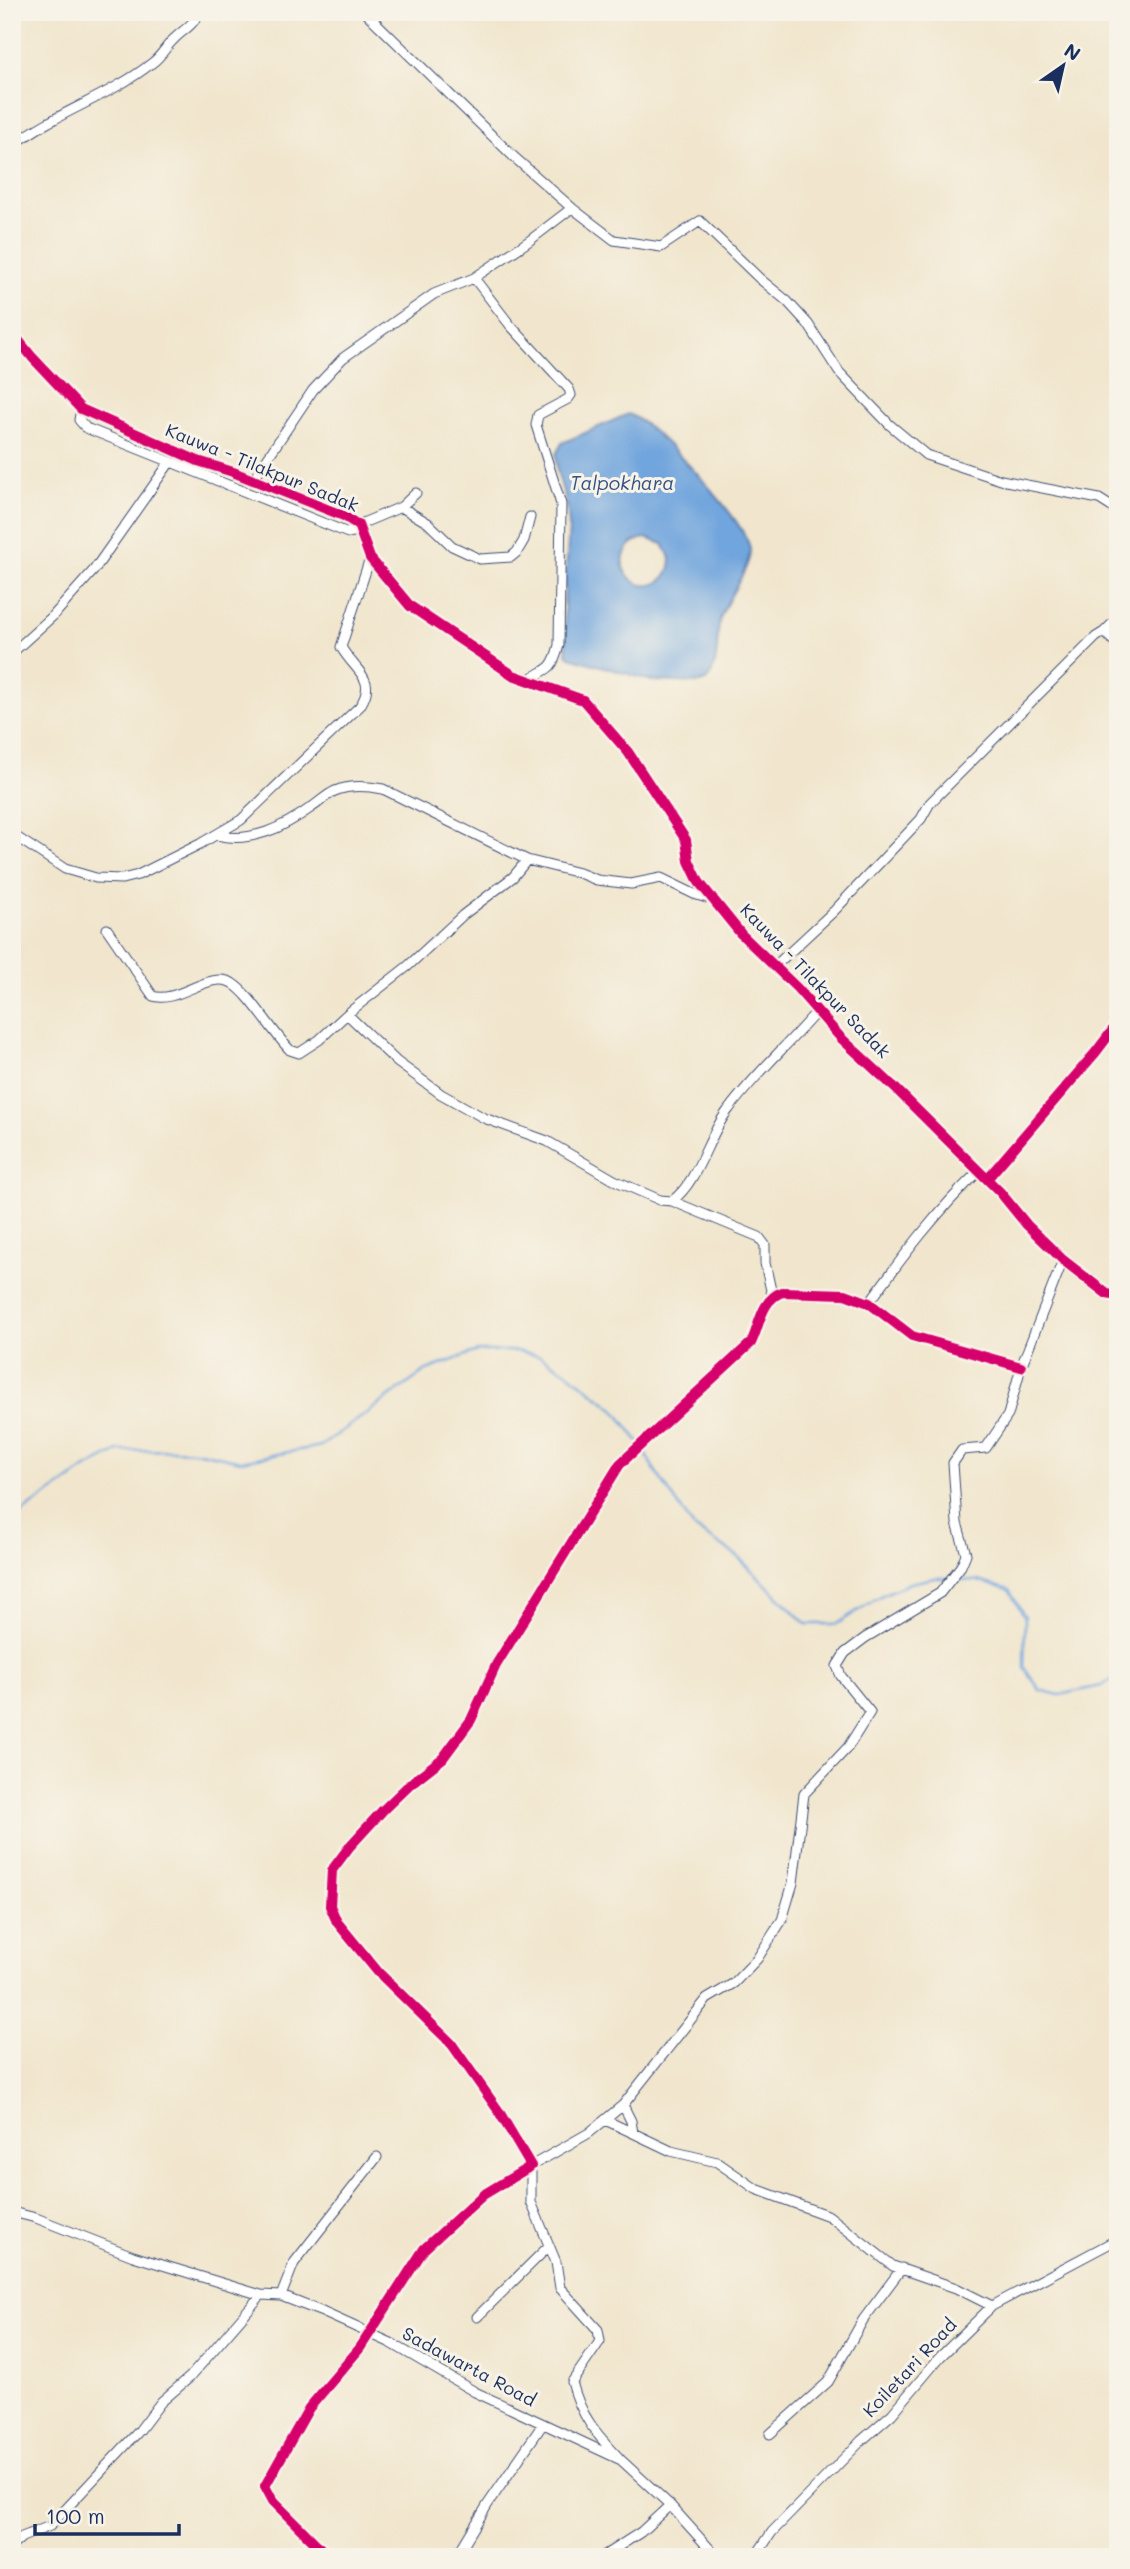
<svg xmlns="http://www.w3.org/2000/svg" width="1130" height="2569" font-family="Mali,sans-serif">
  <rect width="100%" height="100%" fill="#f7f3e8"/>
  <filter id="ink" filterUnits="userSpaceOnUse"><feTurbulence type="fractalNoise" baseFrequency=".0143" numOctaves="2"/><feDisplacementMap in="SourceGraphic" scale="14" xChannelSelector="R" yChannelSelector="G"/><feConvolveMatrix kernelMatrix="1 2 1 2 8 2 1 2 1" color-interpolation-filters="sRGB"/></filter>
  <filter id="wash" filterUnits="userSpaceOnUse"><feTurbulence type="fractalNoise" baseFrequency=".00686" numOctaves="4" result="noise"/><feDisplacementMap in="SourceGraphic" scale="28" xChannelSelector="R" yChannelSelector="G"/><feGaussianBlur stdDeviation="1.57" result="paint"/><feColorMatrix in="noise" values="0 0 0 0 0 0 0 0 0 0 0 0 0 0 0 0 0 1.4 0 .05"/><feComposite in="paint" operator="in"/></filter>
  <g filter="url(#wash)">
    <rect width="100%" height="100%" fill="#f1e6cd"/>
    <path fill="#71a5dd" stroke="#466a9e" stroke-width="2" fill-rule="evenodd" d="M628,414C652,421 751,525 750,551C749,572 726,598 720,620C715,640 721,664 706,681L700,683L652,681L570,657L567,654L564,604L569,526L567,505L557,471L556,454L562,443ZM645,538L663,544L671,559C670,590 633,595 623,566C623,551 630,541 645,538Z"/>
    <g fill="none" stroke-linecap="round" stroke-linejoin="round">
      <path stroke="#71a5dd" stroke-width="2.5" d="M642,1448L654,1469L694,1528L736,1555L806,1624H837L882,1595L910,1583L935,1578H947
        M12,1523L24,1511L88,1467L118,1451L172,1450L195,1451L241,1461L321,1446L427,1370L477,1351H516L540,1356L567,1372L614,1409L639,1442
        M953,1579L978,1581L1009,1590L1025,1617L1024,1667L1040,1690L1059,1695L1101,1686L1118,1677"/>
    </g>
  </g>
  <g filter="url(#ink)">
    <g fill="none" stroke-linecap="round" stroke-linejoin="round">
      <g stroke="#3b4a6f" stroke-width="11">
        <path id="minor" d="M365,12L515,158L572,208L614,240L661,247L700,221L760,279L787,301L808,324L839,372L890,425L926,455L1001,480L1099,499L1118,511
          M12,146C56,112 109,97 152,63C161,57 166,46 174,39C183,30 194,25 199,12
          M474,278L510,325L569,389L571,395L568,399L538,415L536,425L561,504L559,645C553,670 548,669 526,680
          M12,332L32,357L81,409L198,461L233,472L344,516L358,525L370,558L410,606L513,675L583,700L628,752L686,840L689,861L699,882L741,934L797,988L841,1038L894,1087L1000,1192L1027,1225L1063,1260L1107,1294L1118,1296
          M81,409L79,420L86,428L348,533L353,532L358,525L401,507L416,493
          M252,481L313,390L343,358L434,294L474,278L529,241L572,208
          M401,507L428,523L452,546L480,559L511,557L517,552L524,540L530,517
          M1104,632L1118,618
          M12,653L54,615L94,570L170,462
          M12,834L65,869L96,878L122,879L138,875L200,844L241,820L360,706C378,678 355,672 341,647L370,558
          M216,835C251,844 284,827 312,807C320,802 326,795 335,791C349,785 368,786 383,789L527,860L579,873L597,880L631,884L661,878L694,894L713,900
          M107,929L153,996C177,1004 210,970 232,983C252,996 272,1032 290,1050L299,1053L319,1040L347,1014L408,966L463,915L513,877L527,860
          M775,966L834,911L921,819L930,803L1096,637L1104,632L1118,645
          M347,1014L397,1062L441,1094L484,1118L547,1141L614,1180L660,1200L672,1201C700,1180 707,1136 729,1109C755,1074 789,1044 817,1011
          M987,1179L1096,1052L1118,1023
          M672,1201L759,1237L765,1245V1263L772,1295
          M869,1303C903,1256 937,1211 979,1171
          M623,2105L631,2121L633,2133L671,2151L717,2162L756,2189L829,2216L893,2266L956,2288L992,2306
          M605,2120L633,2133
          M12,2212L36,2218L133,2256L261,2295L281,2296L320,2311L391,2343L475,2392L621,2460L670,2505L717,2557
          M281,2296L294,2263L377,2157
          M477,2317L549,2246
          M770,2434L828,2382L863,2320L902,2268
          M621,2460C596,2434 581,2417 572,2382L600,2341L598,2330L560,2288L556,2262L531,2202V2166L589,2133L623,2105L707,1999L734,1983L757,1959L782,1920L793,1883L804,1794L848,1747L870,1712L841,1676L837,1666L845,1653L865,1638L940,1593L961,1566L966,1554L957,1523L953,1463L962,1450L986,1448L1008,1415L1021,1367L1063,1260
          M12,2546L22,2537L50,2526L139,2431L161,2402L190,2377L261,2295
          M329,2557L273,2501L265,2486L309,2408L360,2348L424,2249L483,2195L531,2166L498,2110L451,2043L378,1972L337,1922L330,1906L332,1870L350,1846L383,1810L410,1784L443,1758L471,1720L496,1665L620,1464L751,1343C760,1325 761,1300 782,1292L845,1294L869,1303L912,1336L1021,1367
          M456,2557L488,2504L543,2424
          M602,2557L641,2532L670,2505
          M755,2557L772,2532L861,2441L892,2414L940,2357L992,2306L1118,2239"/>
      </g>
      <use href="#minor" stroke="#fff" stroke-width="9"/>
      <g stroke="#f7f3e8" stroke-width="15">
        <path id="cycleway" d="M12,332L32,357L81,409L198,461L233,472L344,516L358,525L370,558L410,606L513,675L583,700L628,752L686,840L689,861L699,882L741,934L797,988L841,1038L894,1087L1000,1192L1027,1225L1063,1260L1107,1294L1118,1296
          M987,1179L1096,1052L1118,1023
          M329,2557L273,2501L265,2486L309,2408L360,2348L424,2249L483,2195L531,2166L498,2110L451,2043L378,1972L337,1922L330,1906L332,1870L350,1846L383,1810L410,1784L443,1758L471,1720L496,1665L620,1464L751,1343C760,1325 761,1300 782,1292L845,1294L869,1303L912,1336L1021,1367"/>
      </g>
      <use href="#cycleway" stroke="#d6006c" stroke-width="10"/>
    </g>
  </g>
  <g text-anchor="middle" stroke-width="6" stroke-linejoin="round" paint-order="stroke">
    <g font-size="18" fill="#1b2f5e" stroke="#f7f3e8">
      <text transform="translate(262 468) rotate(22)" y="6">Kauwa - Tilakpur Sadak</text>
      <text transform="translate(815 981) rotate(46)" y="6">Kauwa - Tilakpur Sadak</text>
      <text transform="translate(469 2367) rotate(28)" y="6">Sadawarta Road</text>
      <text transform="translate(910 2368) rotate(-47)" y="6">Koiletari Road</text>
    </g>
    <g font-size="19" font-style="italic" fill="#355284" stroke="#f7f3e8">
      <text x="622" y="490">Talpokhara</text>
    </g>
  </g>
  <rect width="1130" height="2569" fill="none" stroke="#f7f3e8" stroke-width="42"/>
  <g transform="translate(1063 66) rotate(34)" stroke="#f7f3e8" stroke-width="5" paint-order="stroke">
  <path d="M0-5L12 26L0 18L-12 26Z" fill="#1b2f5e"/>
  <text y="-10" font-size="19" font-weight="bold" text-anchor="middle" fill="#1b2f5e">N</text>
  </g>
  <path d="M35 2524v10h144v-10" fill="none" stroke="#1b2f5e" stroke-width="3.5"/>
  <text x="46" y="2524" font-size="21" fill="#1b2f5e" stroke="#f7f3e8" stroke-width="5" paint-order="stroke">100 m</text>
</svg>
